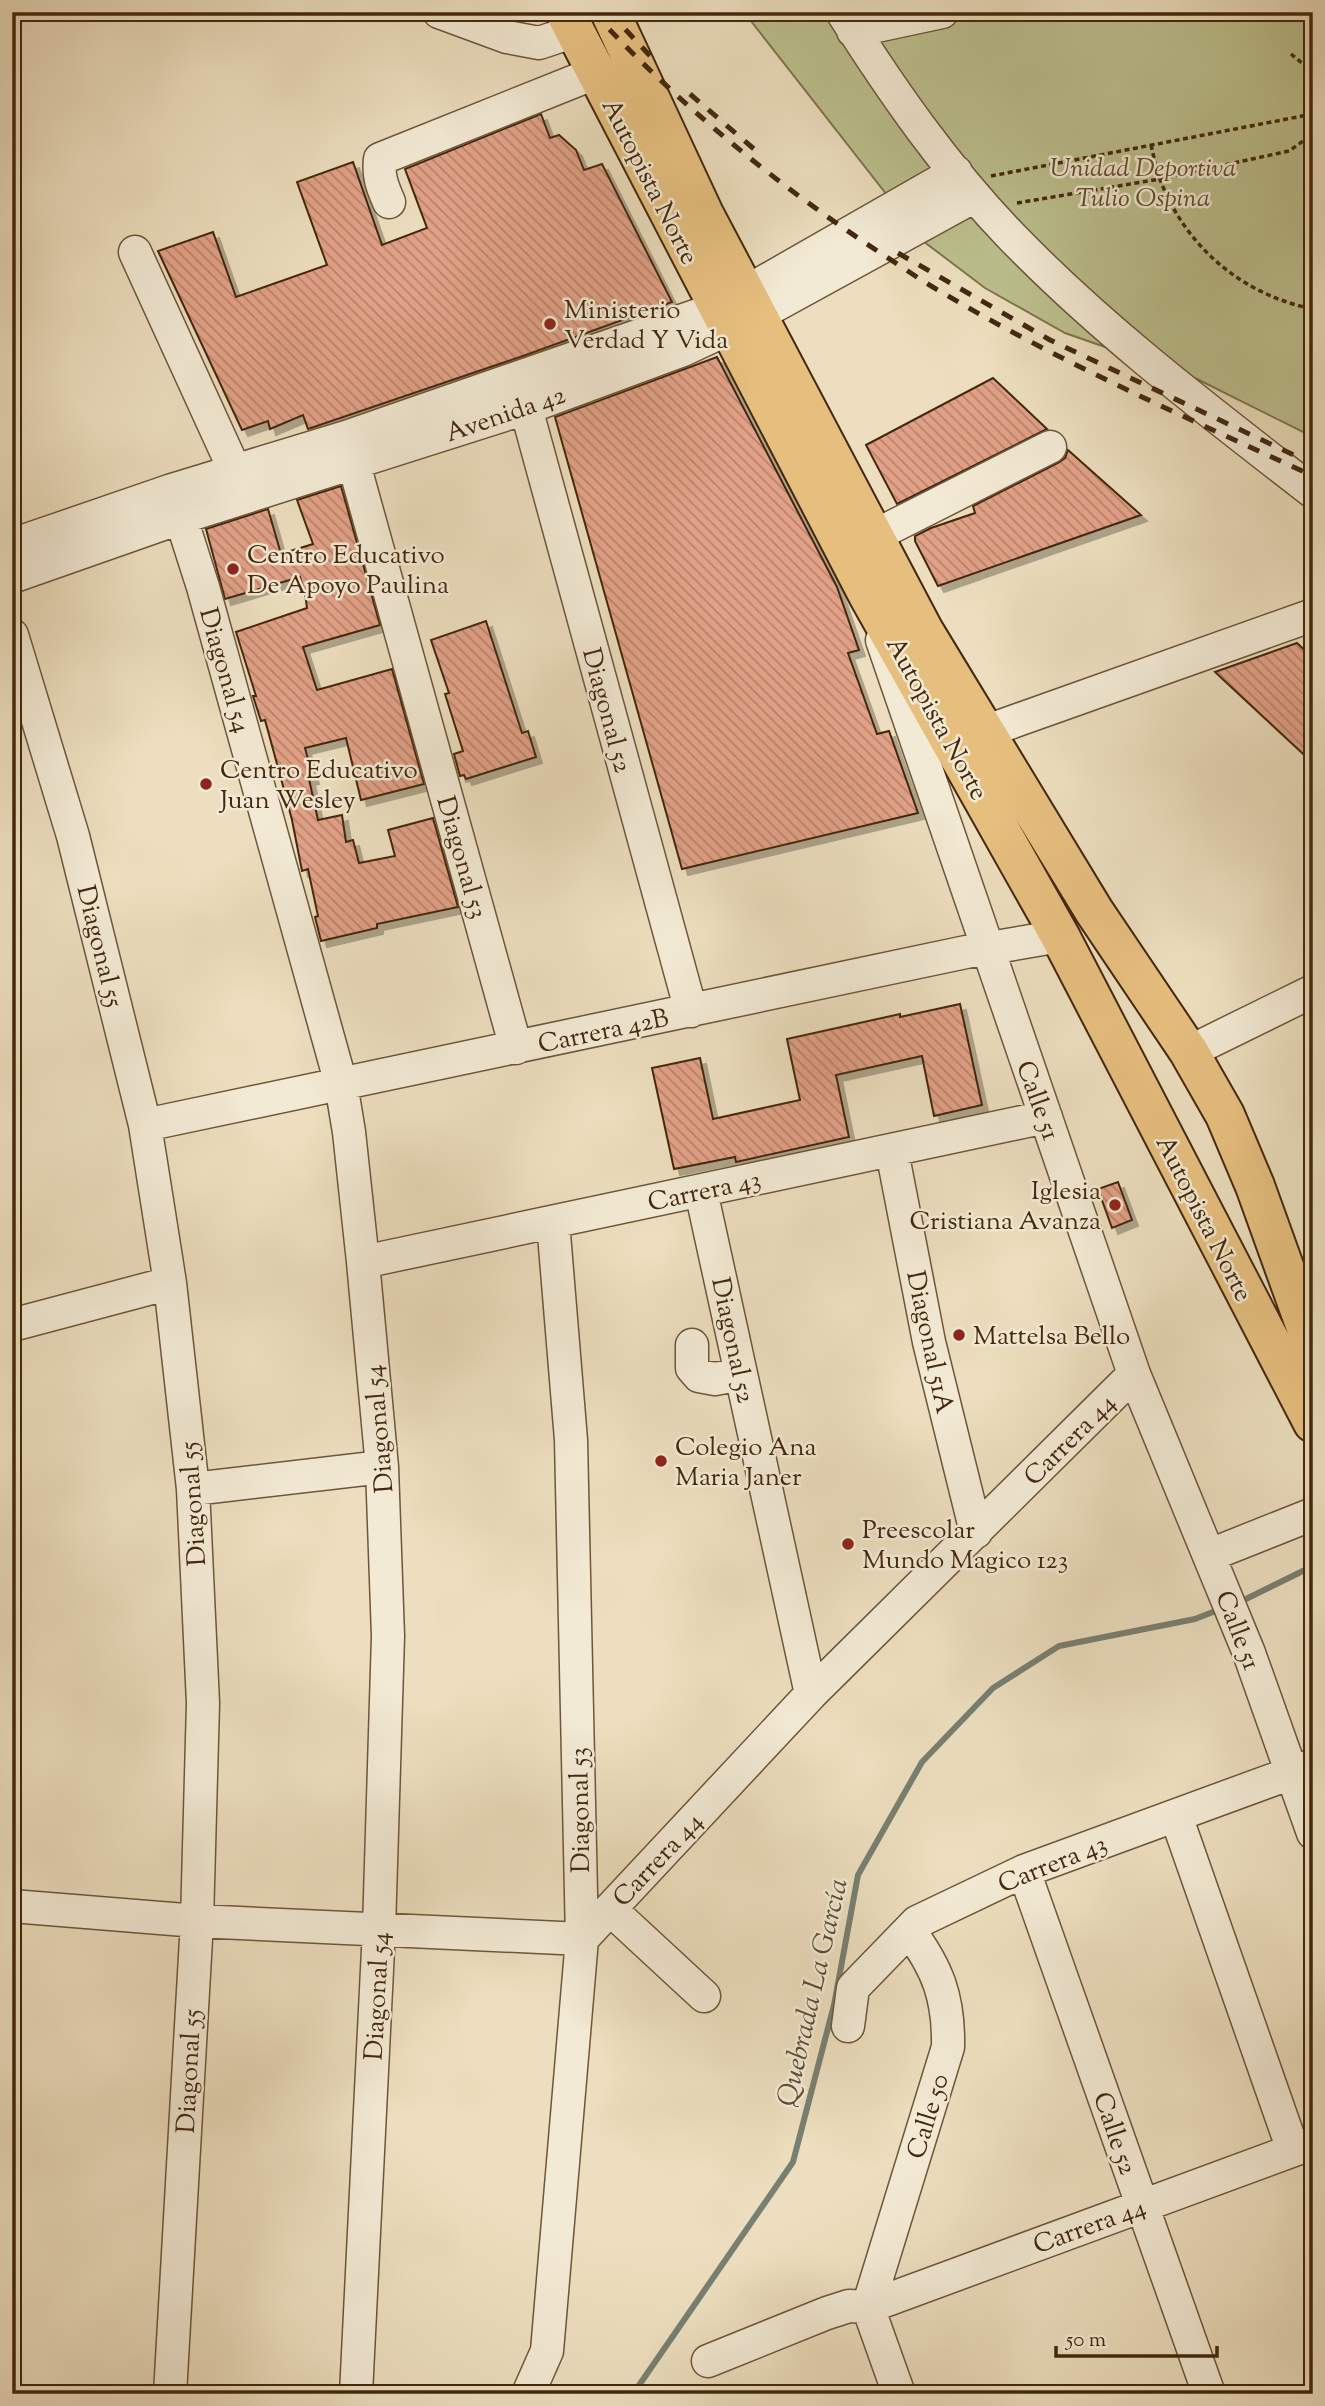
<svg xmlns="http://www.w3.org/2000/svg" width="1325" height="2406" font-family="'Sorts Mill Goudy',serif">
  <defs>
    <pattern id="building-back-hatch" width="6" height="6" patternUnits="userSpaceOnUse" patternTransform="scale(1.75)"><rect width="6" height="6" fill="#e2a187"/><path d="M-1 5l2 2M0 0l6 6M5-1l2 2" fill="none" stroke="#b9836d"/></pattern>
    <filter id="shadow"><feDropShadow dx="6" dy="6" stdDeviation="0" flood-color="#0004"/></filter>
  </defs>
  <rect width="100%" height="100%" fill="#ecdebe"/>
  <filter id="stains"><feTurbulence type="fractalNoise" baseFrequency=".00286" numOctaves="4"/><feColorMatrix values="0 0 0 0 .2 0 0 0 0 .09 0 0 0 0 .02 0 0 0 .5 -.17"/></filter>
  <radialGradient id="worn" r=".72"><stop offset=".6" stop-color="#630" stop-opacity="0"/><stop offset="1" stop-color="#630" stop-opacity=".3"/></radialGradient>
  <path fill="#bcc08e" stroke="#80744e" stroke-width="2" d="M744,12H1313V437L1197,379L1065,333L985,288L923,241Z"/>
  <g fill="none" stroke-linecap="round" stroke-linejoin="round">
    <path stroke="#778072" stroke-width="6" d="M1240,1602L1313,1566
      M633,2394L793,2162L834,2005L858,1875L922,1762L993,1688L1059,1646L1195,1619L1223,1608"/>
  </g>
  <path fill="url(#building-back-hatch)" stroke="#43280d" stroke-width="2" filter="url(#shadow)" d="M541,114L550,138L559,135L576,150L584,170L602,164L672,302L523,356L308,429L303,415L270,429L268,421L242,430L158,251L213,232L236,297L327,265L297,182L353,162L382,245L427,228L405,169Z
    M717,357L837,587L859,650L848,653L877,734L889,731L918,813L682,869L555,417Z
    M993,378L1047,429L897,504L866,445Z
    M1068,450L1141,515L938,586L915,541V536L931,528L975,513L973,506L1058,463L1065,458Z
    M341,486L380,625L303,647L317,690L392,669L424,784L361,800L346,738L305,748L313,778L309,779L318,820L342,815L346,842L353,840L359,863L395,856L388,830L433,818L458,907L377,924V928L321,941L315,917L318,916L308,869L302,871L292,820L283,786L265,720L261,721L253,696H256L236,632L307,608L305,593L300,577L225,599L206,529L268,509L281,554L313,544L297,500Z
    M486,621L522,733L528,731L536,757L466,779L464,775L460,776L454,754L463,751L445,694L449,693L431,640Z
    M1297,643L1313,658V763L1215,672Z
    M960,1004L982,1105L934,1116L922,1056L836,1075L849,1137L736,1162L735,1157L674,1169L652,1068L700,1058L713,1119L800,1100L787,1039L900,1014V1017Z
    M1118,1182L1132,1220L1112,1228L1098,1189Z"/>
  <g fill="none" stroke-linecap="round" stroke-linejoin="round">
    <g stroke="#6d5639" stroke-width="35">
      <path id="minor" d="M439,12L507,37L539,43L575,31
        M842,12C892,91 947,170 1012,237C1104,332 1209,411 1313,492
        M853,31L942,12
        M389,202C382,186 378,176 380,159L595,73
        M135,252L235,471
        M526,408L691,1011
        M354,464L516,1048
        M172,490L203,587L341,1084L349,1132L363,1262L382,1467L388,1636L379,1929L356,2394
        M874,536L1050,447
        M12,545L172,490L346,437L718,308L956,172
        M12,577L180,518L526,408L683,350L758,315L975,196
        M12,635L73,836L145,1125L170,1283L193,1489L203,1703L197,1921L170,2394
        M882,640L1134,1374L1249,1653L1313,1833
        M984,732L1313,615
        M1189,1052L1313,991
        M145,1125L966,952L1060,936
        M892,1151L929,1342L976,1532
        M701,1191L811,1694
        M363,1262L1046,1117
        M12,1325L170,1283
        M692,1345V1368L699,1376L715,1379L741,1374
        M193,1489L382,1467
        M1210,1555L1313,1514
        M1176,1816L1293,2150
        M1024,1871L1209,2394
        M12,1906L197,1921L582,1939L811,1694L1134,1374
        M610,1909L704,1996
        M848,2026L853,1988L917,1922L1024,1871L1313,1765
        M868,2307L948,2047C949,1998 938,1969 909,1930
        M868,2307L899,2394
        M708,2361L827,2313L849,2306L868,2307L1313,2143
        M528,2394L547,2351L582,1939L571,1440L553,1222"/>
    </g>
    <g stroke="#43280d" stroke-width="42">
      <path id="major" d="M565,12L869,597L1060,936L1313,1423
        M610,12L704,214L924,631L1094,911L1189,1052L1225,1115L1255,1186L1313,1347"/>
    </g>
    <path stroke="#43280d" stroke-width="3.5" stroke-dasharray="5 3.5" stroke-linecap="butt" d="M968,16L984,12
      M1291,54L1313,72
      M1151,145C1154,157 1156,170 1161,182C1187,248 1243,295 1313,309
      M991,176L1313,114
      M1017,203L1160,179L1289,151L1313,134"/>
    <use href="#minor" stroke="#f3ead5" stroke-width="32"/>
    <use href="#major" stroke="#e6bf7f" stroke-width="38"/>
    <path stroke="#43280d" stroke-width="5" stroke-dasharray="12 12" stroke-linecap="butt" d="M593,12C680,106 778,186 885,256C904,268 923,282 943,293C1061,363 1188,418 1313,476
      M609,12L652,58
      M690,94L754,149
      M898,253L1050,340L1313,464"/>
  </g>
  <g fill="#8f2418" stroke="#f3ead5" stroke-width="2.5">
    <circle cx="550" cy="324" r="7"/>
    <circle cx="233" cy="569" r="7"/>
    <circle cx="206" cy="784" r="7"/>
    <circle cx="1115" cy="1205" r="7"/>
    <circle cx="959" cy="1335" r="7"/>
    <circle cx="661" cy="1461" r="7"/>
    <circle cx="848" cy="1544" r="7"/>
  </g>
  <g text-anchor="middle" stroke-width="5" stroke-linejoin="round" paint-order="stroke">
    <g font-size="26" font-style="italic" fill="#614e2d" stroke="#f3ead5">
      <text x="1143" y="176">Unidad Deportiva<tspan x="1143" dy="30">Tulio Ospina</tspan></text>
    </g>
    <g font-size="26" fill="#43280d" stroke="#f3ead5">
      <text transform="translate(651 181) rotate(63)" y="9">Autopista Norte</text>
      <text transform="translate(505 413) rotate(-19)" y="9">Avenida 42</text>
      <text transform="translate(226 670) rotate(74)" y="9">Diagonal 54</text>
      <text transform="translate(608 710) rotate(75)" y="9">Diagonal 52</text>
      <text transform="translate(938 718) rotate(61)" y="9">Autopista Norte</text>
      <text transform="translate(463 857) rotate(74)" y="9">Diagonal 53</text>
      <text transform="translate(101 946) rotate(76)" y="9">Diagonal 55</text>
      <text transform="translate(603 1030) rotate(-12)" y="9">Carrera 42B</text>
      <text transform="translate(1039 1100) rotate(70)" y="9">Calle 51</text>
      <text transform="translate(704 1190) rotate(-12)" y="9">Carrera 43</text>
      <text transform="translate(1205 1218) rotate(63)" y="9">Autopista Norte</text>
      <text transform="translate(734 1340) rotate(78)" y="9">Diagonal 52</text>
      <text transform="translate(931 1342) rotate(78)" y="9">Diagonal 51A</text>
      <text transform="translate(378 1429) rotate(-95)" y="9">Diagonal 54</text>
      <text transform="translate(1069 1439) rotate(-45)" y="9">Carrera 44</text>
      <text transform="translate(192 1504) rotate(-94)" y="9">Diagonal 55</text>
      <text transform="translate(1239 1630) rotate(69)" y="9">Calle 51</text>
      <text transform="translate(579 1810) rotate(-91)" y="9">Diagonal 53</text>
      <text transform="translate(657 1859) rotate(-47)" y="9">Carrera 44</text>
      <text transform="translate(1052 1863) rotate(-22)" y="9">Carrera 43</text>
      <text transform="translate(376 1996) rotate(-87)" y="9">Diagonal 54</text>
      <text transform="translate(188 2071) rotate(-87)" y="9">Diagonal 55</text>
      <text transform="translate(927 2116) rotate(-73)" y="9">Calle 50</text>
      <text transform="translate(1116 2133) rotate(71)" y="9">Calle 52</text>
      <text transform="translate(1089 2225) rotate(-20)" y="9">Carrera 44</text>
    </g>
    <g font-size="26" fill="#43280d" stroke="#f3ead5" text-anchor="start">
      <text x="564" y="318">Ministerio<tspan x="564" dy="30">Verdad Y Vida</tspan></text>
      <text x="247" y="563">Centro Educativo<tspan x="247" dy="30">De Apoyo Paulina</tspan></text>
      <text x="220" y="778">Centro Educativo<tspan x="220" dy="30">Juan Wesley</tspan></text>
      <text x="1101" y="1199" text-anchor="end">Iglesia<tspan x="1101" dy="30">Cristiana Avanza</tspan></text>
      <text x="973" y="1344">Mattelsa Bello</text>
      <text x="675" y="1455">Colegio Ana<tspan x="675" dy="30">Maria Janer</tspan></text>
      <text x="862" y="1538">Preescolar<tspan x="862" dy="30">Mundo Magico 123</tspan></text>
    </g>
    <g font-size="28" font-style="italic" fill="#584d37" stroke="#f3ead5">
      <text transform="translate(811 1992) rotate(-77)" y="10">Quebrada La García</text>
    </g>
  </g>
  <rect width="1325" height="2406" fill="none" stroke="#ecdebe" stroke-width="42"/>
  <rect x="14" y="14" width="1297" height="2378" fill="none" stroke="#43280d" stroke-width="3.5"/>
  <rect x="21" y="21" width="1283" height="2364" fill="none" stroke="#43280d" stroke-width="2"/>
  <path d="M1056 2346v10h161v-10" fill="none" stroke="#43280d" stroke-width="3.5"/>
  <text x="1066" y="2346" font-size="21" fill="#43280d" stroke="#f3ead5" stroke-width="5" paint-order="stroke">50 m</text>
  <rect width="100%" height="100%" filter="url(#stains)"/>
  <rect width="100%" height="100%" fill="url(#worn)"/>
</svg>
